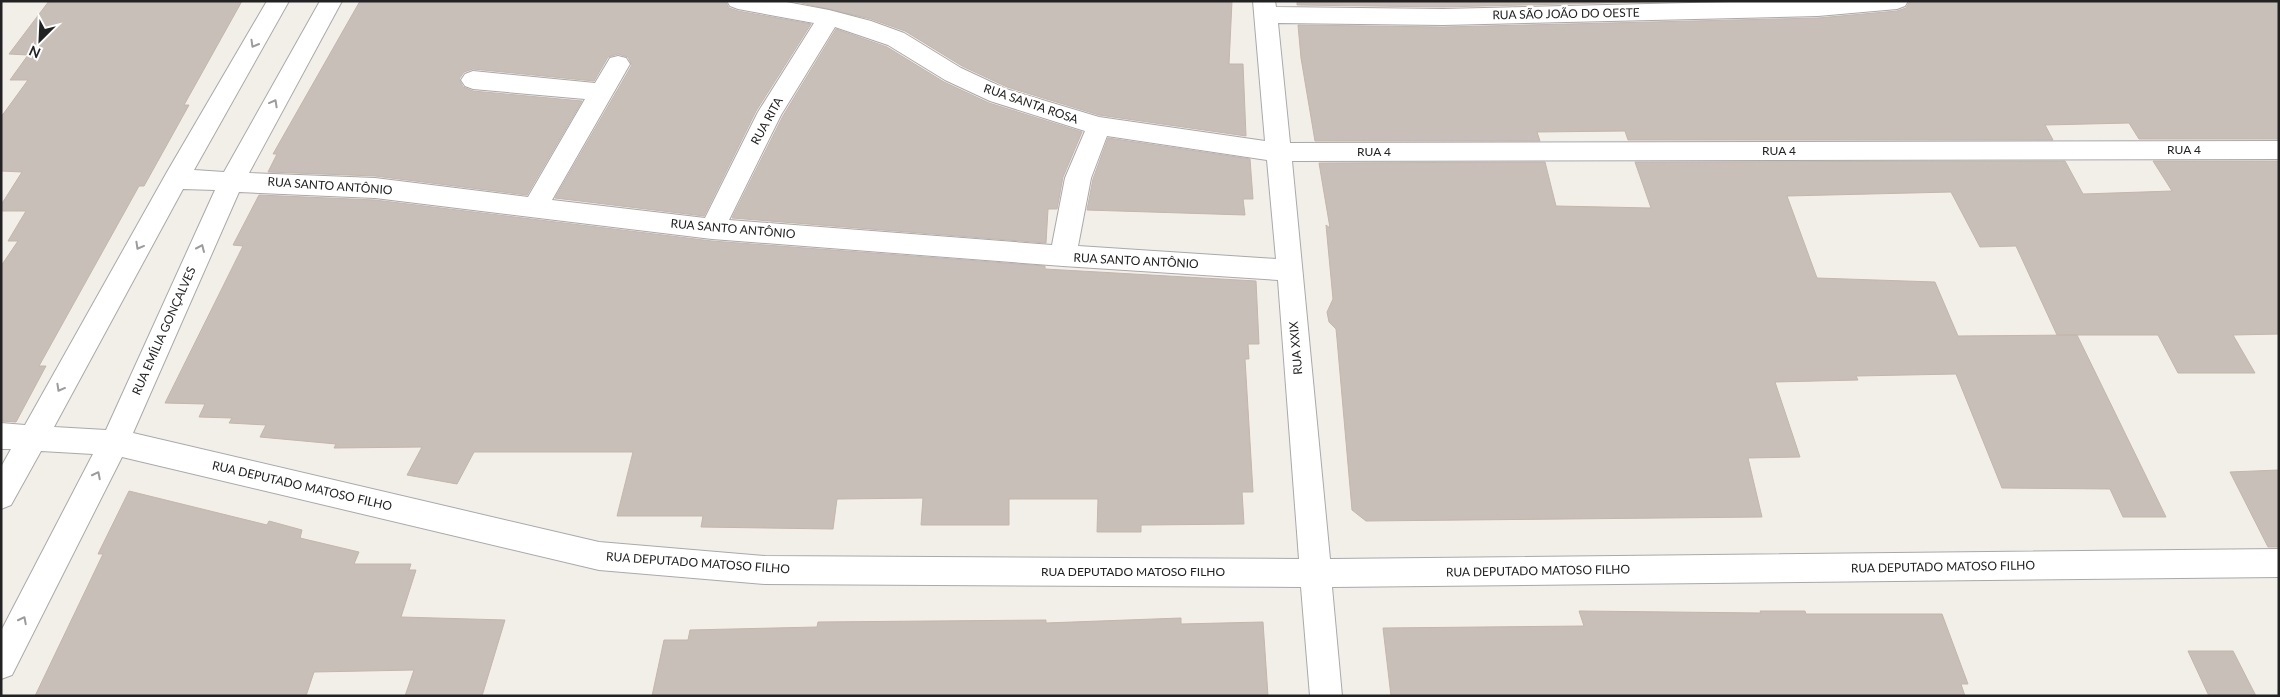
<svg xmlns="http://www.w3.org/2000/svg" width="2280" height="697" font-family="Lato,sans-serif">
  <rect width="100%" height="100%" fill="#f2efe9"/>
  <path fill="#c7bfb8" stroke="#c4b6ab" d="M49,1H242L184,105H189L144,186H139L39,366H46L16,422L1,421V266L18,241H8L26,211H1V205L22,172L1,171V117L28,80H10L28,55L9,54Z
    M360,1H725L729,8L738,11L811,24L756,111L704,216L555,198L632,65L628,57L618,54L608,57L594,81L473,69L464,72L459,79L463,87L473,91L582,101L527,195L375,176L268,172L277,154H273Z
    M793,1H1232L1229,64H1243L1246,136L1099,115L1007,87L962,66L905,31L871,19Z
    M1297,1H1685L1443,7L1297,5Z
    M1910,1H2279V139H2139L2129,123L2045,125L2053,140H1628L1625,131L1537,132L1540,141H1315L1301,58L1298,25L1443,27L1818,18L1897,11L1906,8Z
    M836,29L887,47L944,82L989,103L1082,132L1063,177L1057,209H1048L1046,243L732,218L783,116Z
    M1108,138L1250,159L1253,199H1243L1245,215L1087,210L1093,179Z
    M2065,161L2083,194L2172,191L2153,161H2279V334L2233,335L2255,373H2178L2158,335H2057L2016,246L1980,247L1951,192L1787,196L1817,278L1935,282L1958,336L2077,335L2166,517H2123L2110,489L2002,488L1956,374L1856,376L1858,380L1775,382L1800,457L1748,458L1762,517L1366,521L1352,510L1337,339L1336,329L1329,322L1327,312L1333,299L1326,225L1330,228L1319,163L1545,162L1556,206L1651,208L1635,162Z
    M259,195L375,200L712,241L1045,266V269L1256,281L1259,344H1248L1249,359H1245L1253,492H1242L1244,524L1141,525V532H1097L1098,499H1009V525H921L923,498L837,499L833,529L701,527L703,516H617L633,452H474L457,484L407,475L422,447L334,448L336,444L260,437L266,425L229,423L232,418L199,417L205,404L165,403L243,246L233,245Z
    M2279,470V547H2268L2230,472Z
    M129,491L267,525L269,521L302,530L300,538L359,552L354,564H411L409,570H416L401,617L505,620L482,696H405L414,670L314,672L306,696H35L103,554H98Z
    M1579,611L1761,613L1760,611H1805L1806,614H1942L1968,684H1961L1965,696H1391L1383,628L1584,626Z
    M1181,618V624L1263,622L1268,696H652L664,640H688L690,630L817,627L818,622L1046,620V623Z
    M2188,651H2233L2256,696H2209Z"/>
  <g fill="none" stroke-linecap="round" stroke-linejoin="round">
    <g stroke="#a9a9a9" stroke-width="2">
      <path id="minor" d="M267,1H289L194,170L224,172L320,1H342L249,173L375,178L528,197L585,99L473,89L465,86L461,80L465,74L473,71L595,83L610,58L618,56L626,58L630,64L552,200L705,218L758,112L814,23L738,9L730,6L727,1H781L829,10L871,21L904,33L961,68L1006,89L1099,117L1265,141L1253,1H1275L1276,7L1443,9L1772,1H1908L1905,6L1897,9L1818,16L1443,25L1278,23L1290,143L2279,141V159L1292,161L1330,559L2279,549V577L1332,587L1342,696H1310L1301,587L765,584L599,570L122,457L12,675L1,679V631L93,454L41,451L11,505L1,509V467L11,449H1V423L25,425L167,172ZM835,27L888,45L945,80L990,101L1085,131L1065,178L1052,245L729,220L781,115ZM1107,136L1267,160L1276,259L1078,246L1091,178ZM183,189L215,190L106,430L54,427ZM239,192L375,198L712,239L1063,266L1278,280L1299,559L765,556L599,542L133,433Z"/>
    </g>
    <use href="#minor" fill="#fff" fill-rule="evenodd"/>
  </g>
  <defs><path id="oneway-chevron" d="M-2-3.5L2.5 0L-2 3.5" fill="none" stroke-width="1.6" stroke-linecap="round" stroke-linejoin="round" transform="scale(1.25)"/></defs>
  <g stroke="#9c9c9c">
    <use href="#oneway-chevron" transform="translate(254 44) rotate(120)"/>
    <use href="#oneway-chevron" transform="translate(274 103) rotate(-61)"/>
    <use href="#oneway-chevron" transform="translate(139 246) rotate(119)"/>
    <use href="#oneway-chevron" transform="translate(201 248) rotate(-66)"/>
    <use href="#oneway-chevron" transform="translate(60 388) rotate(119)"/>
    <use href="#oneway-chevron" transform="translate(97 475) rotate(-63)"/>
    <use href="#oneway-chevron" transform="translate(23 620) rotate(-63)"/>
  </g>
  <g text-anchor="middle" stroke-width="5" stroke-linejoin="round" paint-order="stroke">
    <g font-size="12" fill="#222" stroke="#fff">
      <text transform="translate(1566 14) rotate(-1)" y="4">RUA SÃO JOÃO DO OESTE</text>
      <text transform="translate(1031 104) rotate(19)" y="4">RUA SANTA ROSA</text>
      <text transform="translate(767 121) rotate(-61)" y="4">RUA RITA</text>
      <text x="2184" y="154">RUA 4</text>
      <text x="1779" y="155">RUA 4</text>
      <text x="1374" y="156">RUA 4</text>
      <text transform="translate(330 186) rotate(4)" y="4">RUA SANTO ANTÔNIO</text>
      <text transform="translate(733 229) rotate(5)" y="4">RUA SANTO ANTÔNIO</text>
      <text transform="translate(1136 261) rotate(3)" y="4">RUA SANTO ANTÔNIO</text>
      <text transform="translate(164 331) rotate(-66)" y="4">RUA EMÍLIA GONÇALVES</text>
      <text transform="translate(1296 348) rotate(-95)" y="4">RUA XXIX</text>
      <text transform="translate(302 486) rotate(13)" y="4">RUA DEPUTADO MATOSO FILHO</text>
      <text transform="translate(698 563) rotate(4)" y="4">RUA DEPUTADO MATOSO FILHO</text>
      <text transform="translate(1943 567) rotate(-1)" y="4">RUA DEPUTADO MATOSO FILHO</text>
      <text transform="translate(1538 571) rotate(-1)" y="4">RUA DEPUTADO MATOSO FILHO</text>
      <text x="1133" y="576">RUA DEPUTADO MATOSO FILHO</text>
    </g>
  </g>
  <rect width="2280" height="697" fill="none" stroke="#222222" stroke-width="5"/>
  <g transform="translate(40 40) rotate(204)" stroke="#ffffff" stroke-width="4" paint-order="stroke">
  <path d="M0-4L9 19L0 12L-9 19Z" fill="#222222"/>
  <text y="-8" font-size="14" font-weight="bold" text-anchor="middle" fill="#222222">N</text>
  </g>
</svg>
